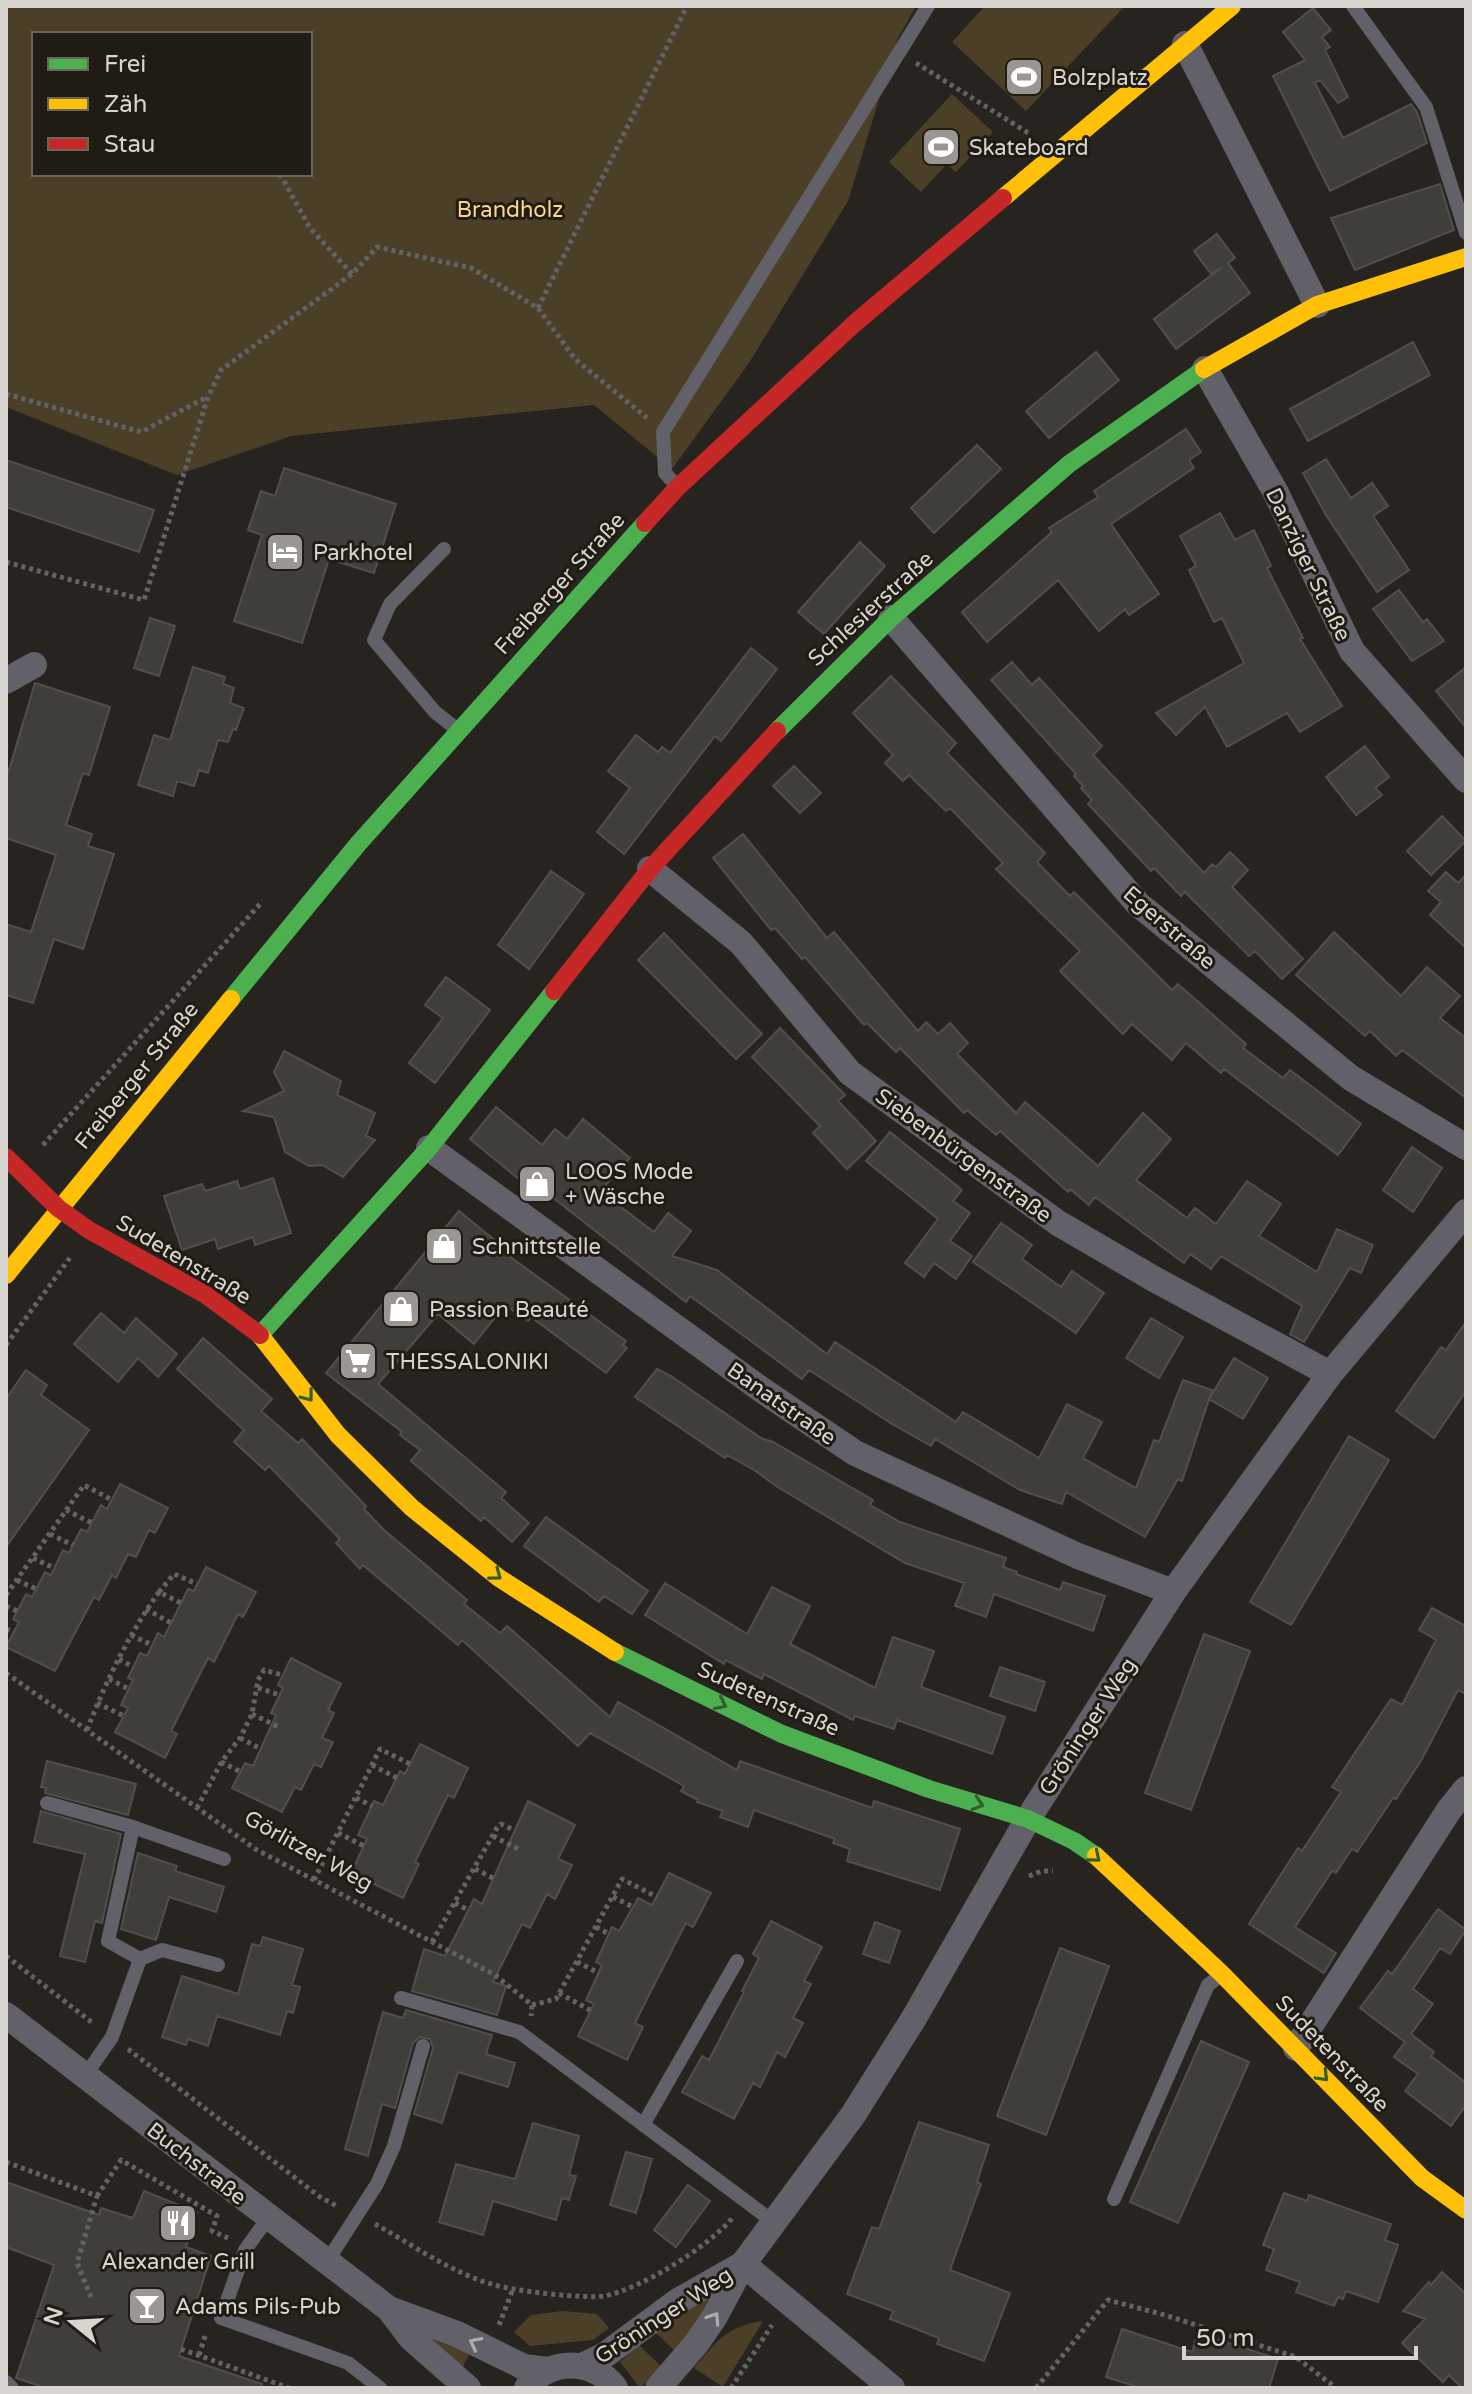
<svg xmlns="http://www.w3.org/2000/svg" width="1472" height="2394" font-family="'Varela Round',sans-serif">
  <rect width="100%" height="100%" fill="#272420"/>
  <path fill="#4b3f27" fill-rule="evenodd" d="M6,6H916L897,40L848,201L749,363L672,469L594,405L291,436L177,475L6,407ZM34,34H310V174H34Z
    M985,6H1125L1026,111L952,42Z
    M952,94L993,132L956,172L947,164L921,192L889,162Z
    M699,2296L721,2299L678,2354L656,2333Z
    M562,2311L597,2314L609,2328L593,2340L530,2346L514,2332L531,2315Z
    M763,2321L723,2387L694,2368C717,2341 727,2326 763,2321Z
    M425,2328L471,2351L460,2372L420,2339Z
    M639,2345L662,2367L640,2388L620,2362Z"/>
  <path fill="#403e3b" stroke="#514f4b" stroke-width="2" d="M1313,8L1331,30L1322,37L1330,47L1325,50L1348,97L1338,103L1320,80L1315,83L1343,138L1411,104L1417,112L1427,143L1330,191L1273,76L1305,60L1283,32Z
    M1440,184L1454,230L1355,270L1331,218Z
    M1217,234L1235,258L1228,263L1250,293L1176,349L1154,319L1222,267L1211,274L1194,251Z
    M1413,342L1430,375L1308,441L1290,409Z
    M1096,352L1119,380L1049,438L1026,411Z
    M1186,429L1201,452L1189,460L1194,468L1111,524L1159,594L1129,615L1125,609L1099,631L1058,580L987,642L962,612L1052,532L1049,528L1098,497L1094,491Z
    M977,445L1001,469L934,533L911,508Z
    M1326,459L1351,498L1372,483L1388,506L1373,516L1409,570L1377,592L1326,515L1303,473Z
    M6,460L154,510L139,552L6,507Z
    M284,468L396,504L374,573L329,559L302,643L234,621L262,535L248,530L261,491L275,496Z
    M1220,513L1235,540L1254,530L1271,566L1267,568L1303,638L1300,639L1342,706L1300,732L1287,713L1227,747L1205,707L1176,735L1156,713L1244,663L1222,618L1214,622L1189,570L1196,566L1180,536Z
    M860,542L885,566L824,634L798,612Z
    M1399,590L1423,622L1427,619L1444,641L1412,661L1373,609Z
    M150,618L175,626L159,676L134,668Z
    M751,648L777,669L721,741L715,736L624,854L597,832L630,788L608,771L636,735L658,752L662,747L670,753Z
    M1012,662L1032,685L1039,678L1102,746L1093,755L1204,873L1212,864L1216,867L1230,852L1248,870L1232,887L1303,959L1282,979L1255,951L1249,956L1185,892L1181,896L1154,868L1151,871L1088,804L1092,800L1081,788L1083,786L1074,776L1076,774L991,680Z
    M193,667L225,677L223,684L234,688L230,703L244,708L236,730L233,729L228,742L218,740L208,773L199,770L194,786L177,781L173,796L138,785L154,735L170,740Z
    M1466,667V728L1436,691Z
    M891,676L956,743L947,753L1045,853L1037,862L1070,896L1074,892L1172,990L1178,984L1246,1044L1243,1048L1283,1078L1290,1070L1361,1124L1338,1155L1224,1069L1221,1073L1186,1043L1172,1060L1132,1024L1123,1034L1060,971L1080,951L996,869L1003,863L950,808L946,811L909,775L903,781L885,763L893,755L853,713Z
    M35,683L110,707L89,775L83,773L66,825L92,834L88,846L114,854L83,949L54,939L33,1003L6,995V924L31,932L56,855L6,838V780Z
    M1365,746L1389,777L1375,788L1382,795L1356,815L1326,777Z
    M794,766L821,793L800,813L773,786Z
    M1442,816L1466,841L1431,875L1407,851Z
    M743,834L827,938L834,932L918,1031L926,1022L938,1034L950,1023L968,1043L957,1054L1016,1113L1025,1102L1098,1166L1143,1113L1171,1139L1136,1180L1187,1218L1195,1208L1216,1224L1247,1181L1281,1204L1259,1236L1317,1272L1337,1229L1373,1245L1361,1273L1350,1268L1304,1342L1290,1334L1302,1306L1221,1256L1211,1269L1190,1254L1184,1263L1095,1197L1089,1205L1070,1189L1068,1192L1000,1131L996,1135L967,1110L964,1113L900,1048L896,1052L867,1023L864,1025L805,957L802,959L775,928L771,930L713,858Z
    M551,871L584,894L529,969L498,945Z
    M1446,872L1458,883L1466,875V948L1430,915L1441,902L1428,891Z
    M1334,932L1401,996L1427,967L1460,996L1440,1018L1466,1038V1098L1402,1050L1396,1056L1370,1031L1365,1036L1296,975Z
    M664,933L762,1034L736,1059L638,960Z
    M446,977L490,1010L435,1083L409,1063L443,1018L425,1005Z
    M780,1028L845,1095L838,1101L876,1141L847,1169L813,1133L820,1126L752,1057Z
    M284,1051L341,1081L337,1095L375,1113L366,1136L375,1140L343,1177L322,1165L309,1166L285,1152L274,1117L243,1111L284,1091L274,1072Z
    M496,1107L542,1145L555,1129L567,1139L583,1119L630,1158L600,1191L654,1232L668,1213L691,1231L672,1256L717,1270L827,1354L835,1342L956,1422L963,1412L1039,1458L1067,1404L1102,1422L1083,1458L1136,1488L1154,1440L1159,1442L1183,1380L1212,1390L1182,1481L1178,1479L1145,1537L1066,1492L1062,1504L1020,1490L935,1439L931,1446L892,1424L809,1370L802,1379L690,1296L686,1302L552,1197L547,1202L470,1139Z
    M890,1132L962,1190L953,1201L970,1213L950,1241L972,1256L956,1279L934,1263L924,1277L905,1263L938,1219L866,1161Z
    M1412,1147L1442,1168L1413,1212L1383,1190Z
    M273,1178L291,1233L255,1245L253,1237L218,1249L215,1239L182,1250L164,1196L202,1184L205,1191L237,1181L240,1189Z
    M459,1211L497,1242L494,1245L626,1341L623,1345L627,1348L606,1373L531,1317L528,1321L505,1305L474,1344L438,1314L378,1384L506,1492L501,1498L529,1523L512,1542L484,1517L481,1521L411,1461L420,1450L400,1435L402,1432L326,1373Z
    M1001,1223L1032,1245L1022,1259L1061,1287L1072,1271L1104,1293L1076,1333L973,1262Z
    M101,1313L124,1333L136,1318L177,1354L158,1377L138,1358L118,1382L74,1344Z
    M1151,1318L1183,1337L1159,1378L1126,1358Z
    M1466,1322V1391L1434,1438L1396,1411L1441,1347L1446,1350Z
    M203,1338L272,1399L261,1411L298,1443L302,1439L366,1506L364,1509L384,1530L467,1600L464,1604L500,1633L507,1626L610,1717L618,1702L737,1770L740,1761L872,1808L874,1801L960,1829L940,1890L847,1861L850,1849L833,1843L835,1839L754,1810L748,1827L720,1817L723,1811L697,1802L698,1800L681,1791L684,1786L590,1733L578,1746L462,1640L458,1645L363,1565L360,1569L336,1543L340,1539L269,1466L265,1470L234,1442L244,1430L177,1369Z
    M1234,1358L1268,1378L1243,1419L1209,1399Z
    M657,1369L671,1376L761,1438L773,1442L873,1500L870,1505L900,1522L1006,1558L1003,1567L1017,1572L1016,1574L1060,1590L1063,1582L1105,1596L1093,1631L994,1594L986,1617L955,1606L964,1583L905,1563L776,1486L754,1470L727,1455L725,1458L635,1397Z
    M26,1370L47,1385L41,1395L89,1430L6,1547V1399Z
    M1349,1436L1389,1460L1291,1625L1250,1602Z
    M120,1484L168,1508L155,1533L149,1530L136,1557L128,1554L116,1578L112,1575L99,1600L94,1597L55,1671L6,1647L19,1622L13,1619L26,1594L32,1597L45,1572L51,1575L63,1550L69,1553L81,1529L87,1532L101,1505L107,1509Z
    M546,1517L648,1591L632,1614L604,1596L599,1602L524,1546Z
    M206,1567L256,1592L243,1617L238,1614L214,1662L208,1658L171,1731L177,1734L165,1758L115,1732L128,1708L121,1705L133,1680L128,1678L140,1653L147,1656L158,1633L164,1637L188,1589L194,1591Z
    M665,1583L747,1634L772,1587L810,1606L790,1644L875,1688L893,1637L934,1651L921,1687L1005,1717L992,1754L897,1720L894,1729L855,1716L853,1720L764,1674L762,1679L726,1660L724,1664L645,1615Z
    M1432,1608L1466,1626V1694L1458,1690L1422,1759L1396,1799L1393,1798L1357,1852L1352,1849L1336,1873L1332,1871L1295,1927L1336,1953L1324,1973L1249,1924L1298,1848L1302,1851L1341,1792L1332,1787L1391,1699L1402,1705L1436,1640L1419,1630Z
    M1204,1634L1250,1651L1191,1810L1145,1793Z
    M291,1658L341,1684L328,1710L334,1713L322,1738L333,1742L321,1767L314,1764L301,1790L295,1787L282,1812L232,1788L245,1763L253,1766L276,1715L271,1713L283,1688L278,1685Z
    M1000,1667L1045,1682L1035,1711L990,1696Z
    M420,1744L468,1768L454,1798L448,1795L415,1862L419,1864L403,1898L351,1873L367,1839L358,1835L374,1801L383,1805L400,1771L405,1774Z
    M47,1761L136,1784L128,1815L45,1793L46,1788L41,1787Z
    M528,1801L575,1825L558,1859L572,1865L555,1899L547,1894L530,1928L522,1924L493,1982L506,1986L497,2015L412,1991L424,1949L445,1956L474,1899L482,1904Z
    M41,1811L121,1834L102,1923L95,1921L85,1962L60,1956L85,1854L34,1842Z
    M138,1853L177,1866L175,1871L224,1887L216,1912L169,1897L156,1940L121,1929Z
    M669,1873L711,1893L693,1927L686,1923L652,1989L635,2023L643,2027L627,2060L578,2036L594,2004L586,2000L602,1965L596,1962L612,1927L619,1931L638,1898L652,1905Z
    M1438,1909L1466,1930L1450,1954L1440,1948L1413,1989L1433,2004L1411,2034L1434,2052L1431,2056L1466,2083V2105L1451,2126L1405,2091L1418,2074L1394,2057L1405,2042L1360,2008L1388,1971L1392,1974Z
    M771,1921L822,1947L804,1981L811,1984L793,2018L803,2023L785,2057L777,2052L760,2087L753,2083L734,2119L682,2092L702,2056L709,2060L744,1992L742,1991L759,1958L753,1954Z
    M875,1922L900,1931L889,1963L863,1954Z
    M263,1937L303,1949L292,1985L300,1987L293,2013L287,2011L280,2035L217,2016L208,2046L188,2039L186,2045L162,2037L182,1976L238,1994L252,1944L260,1946Z
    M1060,1948L1109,1966L1046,2135L997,2116Z
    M406,2010L492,2035L486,2054L515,2063L508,2087L458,2072L442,2123L414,2114L433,2048L430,2039L420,2037L413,2043L395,2108L382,2104L368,2156L345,2149L383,2012L403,2018Z
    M1201,2041L1249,2062L1178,2223L1130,2202Z
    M919,2122L989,2145L977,2182L981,2184L950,2270L1010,2293L984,2361L937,2344L939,2338L890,2319L893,2311L847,2294L872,2227L879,2229Z
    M533,2123L579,2136L569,2175L576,2176L569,2200L562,2198L556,2220L493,2201L483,2235L439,2222L456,2164L515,2179Z
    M626,2152L652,2159L636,2213L610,2205Z
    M6,2182L99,2215L101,2208L133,2218L144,2191L197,2212L186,2247L211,2256L179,2356L262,2384L261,2388H46L16,2378L54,2265L6,2247Z
    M688,2185L710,2201L676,2247L654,2230Z
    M1284,2193L1307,2201L1309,2195L1391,2224L1385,2240L1398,2245L1378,2302L1346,2291L1343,2299L1338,2297L1334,2306L1296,2292L1300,2282L1266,2270L1274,2249L1263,2245Z
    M1442,2272L1466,2294V2388H1462L1449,2375L1443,2382L1402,2343L1425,2319L1403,2311L1429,2282L1431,2285Z
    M1122,2329L1192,2352L1198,2333L1278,2359L1269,2388H1141L1106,2377Z"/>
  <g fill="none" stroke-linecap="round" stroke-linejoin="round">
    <path stroke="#636266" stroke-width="5" stroke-dasharray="4 4" stroke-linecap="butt" d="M916,63L1030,134
      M280,174L310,228L352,274
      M538,308L687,6
      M6,394L141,432L207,397
      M6,562L144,600L208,397L221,370L352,274L377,247L471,268L538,308L575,359L647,418
      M43,1145L261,903
      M6,1345L72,1255
      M66,1510L92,1523
      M50,1534L73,1545
      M33,1558L54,1568
      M17,1580L36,1589
      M159,1592L174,1574L197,1584
      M6,1595L84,1485L112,1500
      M6,1606L17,1611
      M146,1609L171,1623
      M6,1629L14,1632
      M131,1635L152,1645
      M119,1659L133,1667
      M6,1673L257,1850L495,1975L532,2005L531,2016
      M109,1679L129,1689
      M258,1688L280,1695
      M97,1703L124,1716
      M252,1714L279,1727
      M87,1730C106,1681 129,1634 159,1592L181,1603
      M240,1738L261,1749
      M221,1762L241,1772
      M372,1765L397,1778
      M356,1798L372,1806
      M197,1808L222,1761L240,1738L252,1714L258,1680L264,1670L282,1675
      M338,1833L364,1846
      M493,1836L520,1850
      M475,1869L495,1879
      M1029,1876L1042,1871H1053
      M314,1880L380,1749L410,1764
      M613,1897L633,1907
      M455,1903L468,1910
      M596,1927L609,1934
      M432,1942L497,1828L501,1824L514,1830
      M6,1956L94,2024
      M577,1962L599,1973
      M559,1993L590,2010
      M532,2005L556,1999L622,1879L657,1897
      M128,2049L320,2197L337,2206
      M6,2162L97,2196L77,2263L91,2297
      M97,2196L121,2160L217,2216L212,2231L228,2238
      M375,2224C413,2245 453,2274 495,2285C514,2291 585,2299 604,2296C641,2289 710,2246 733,2217
      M499,2325L513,2289
      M181,2349L289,2388
      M199,2355L206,2333
      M731,2388L772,2325
      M1036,2388L1108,2300L1165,2315L1296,2357L1336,2388"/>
    <path stroke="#626069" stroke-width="14" d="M1353,6L1426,107L1466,233
      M676,485L665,473L663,432L928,6
      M444,549L390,604L374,640L435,712L459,731
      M47,1803L133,1827L224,1859
      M140,1959L162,1950L218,1965
      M401,1998L519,2032L775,2223
      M85,2076L112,2037L140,1959L108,1941L133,1827
      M643,2125L737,1961
      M1114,2199L1208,1985L1222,1974
      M268,2218L245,2250L221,2318L348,2363L380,2388
      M326,2263L377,2184L394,2146L423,2046
      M6,2382L12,2388"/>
    <path stroke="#626069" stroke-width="26" d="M1185,44L1317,305
      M1205,369L1275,491L1352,651L1466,780
      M891,618L1138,904L1351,1078L1466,1147
      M6,681L34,665
      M650,869L741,943L850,1073L1058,1223L1154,1279L1330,1374
      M429,1148L762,1390L855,1453L1078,1556L1173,1592
      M6,2015L389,2309L457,2334L524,2367L548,2370
      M1296,2048L1449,1810L1466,1789
      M743,2264L892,2388
      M389,2309L411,2338L468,2388
      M582,2366L605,2355L678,2301L743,2264
      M527,2388C549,2358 593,2358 615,2388
      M658,2388L696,2344L714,2318L743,2264L853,2115L914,2018L1028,1819L1173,1592L1330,1374L1466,1212"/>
    <path stroke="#4caf50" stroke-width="18" d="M777,731L891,618L1069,464L1204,369
      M231,999L358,844L645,523
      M260,1335L429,1148L554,991
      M615,1652L782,1734L929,1789L1028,1819L1074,1841L1096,1856"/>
    <path stroke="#ffc107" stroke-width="18" d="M1003,198L1232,6
      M1204,369L1317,305L1466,257
      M6,1275L231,999
      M260,1335L338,1435L412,1508L499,1578L615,1652
      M1096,1856L1222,1974L1422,2178L1466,2210"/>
    <path stroke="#c62828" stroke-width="18" d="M645,523L678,487L855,323L1003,198
      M554,991L650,869L777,731
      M6,1157L58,1208L89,1230L206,1295L260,1335"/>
  </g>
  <defs><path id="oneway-chevron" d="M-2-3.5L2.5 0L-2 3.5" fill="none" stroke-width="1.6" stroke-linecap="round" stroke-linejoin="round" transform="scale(2)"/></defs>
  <g stroke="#345e2f">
    <use href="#oneway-chevron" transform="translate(308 1396) rotate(52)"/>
    <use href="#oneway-chevron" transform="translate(496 1575) rotate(37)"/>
    <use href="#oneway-chevron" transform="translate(721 1704) rotate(26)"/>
    <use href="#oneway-chevron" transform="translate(978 1804) rotate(17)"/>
    <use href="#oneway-chevron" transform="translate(1095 1857) rotate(40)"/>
    <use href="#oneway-chevron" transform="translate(1323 2076) rotate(46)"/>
  </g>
  <g stroke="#afacac">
    <use href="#oneway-chevron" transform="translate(714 2318) rotate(-57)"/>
    <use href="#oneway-chevron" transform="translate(475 2343) rotate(-153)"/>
  </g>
  <defs>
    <g id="stadium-square" transform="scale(2)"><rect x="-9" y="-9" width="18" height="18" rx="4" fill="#9a9792" stroke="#201c14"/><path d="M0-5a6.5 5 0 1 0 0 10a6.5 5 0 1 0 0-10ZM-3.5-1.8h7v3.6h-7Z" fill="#fff"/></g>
    <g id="hotel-square" transform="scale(2)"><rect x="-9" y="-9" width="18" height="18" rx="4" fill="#9a9792" stroke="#201c14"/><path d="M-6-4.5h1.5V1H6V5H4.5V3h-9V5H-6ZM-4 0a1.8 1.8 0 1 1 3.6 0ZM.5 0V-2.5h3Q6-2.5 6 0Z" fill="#fff"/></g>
    <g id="shop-square" transform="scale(2)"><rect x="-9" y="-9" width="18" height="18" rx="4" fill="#9a9792" stroke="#201c14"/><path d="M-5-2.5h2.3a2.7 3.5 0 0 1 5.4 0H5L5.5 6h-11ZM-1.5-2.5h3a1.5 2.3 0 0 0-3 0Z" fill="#fff"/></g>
    <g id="supermarket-square" transform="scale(2)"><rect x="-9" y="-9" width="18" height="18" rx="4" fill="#9a9792" stroke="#201c14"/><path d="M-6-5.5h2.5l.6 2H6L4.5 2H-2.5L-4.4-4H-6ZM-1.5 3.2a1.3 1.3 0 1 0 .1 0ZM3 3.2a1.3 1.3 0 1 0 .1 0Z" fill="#fff"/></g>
    <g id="restaurant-square" transform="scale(2)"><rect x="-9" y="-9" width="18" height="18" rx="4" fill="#9a9792" stroke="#201c14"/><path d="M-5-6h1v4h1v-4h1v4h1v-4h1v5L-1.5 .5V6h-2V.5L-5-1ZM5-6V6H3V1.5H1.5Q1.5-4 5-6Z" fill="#fff"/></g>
    <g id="bar-square" transform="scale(2)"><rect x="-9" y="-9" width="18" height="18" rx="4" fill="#9a9792" stroke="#201c14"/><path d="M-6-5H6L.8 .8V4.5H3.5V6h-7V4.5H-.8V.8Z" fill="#fff"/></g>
  </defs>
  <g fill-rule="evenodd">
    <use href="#stadium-square" x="1024" y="77"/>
    <use href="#stadium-square" x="941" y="147"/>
    <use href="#hotel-square" x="285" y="552"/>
    <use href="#shop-square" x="537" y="1184"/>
    <use href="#shop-square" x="444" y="1246"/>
    <use href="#shop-square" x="401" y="1309"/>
    <use href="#supermarket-square" x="358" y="1361"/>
    <use href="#restaurant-square" x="178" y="2223"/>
    <use href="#bar-square" x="147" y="2306"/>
  </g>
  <g text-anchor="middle" stroke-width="6" stroke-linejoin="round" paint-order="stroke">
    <g font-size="22" fill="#d8d5d0" stroke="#201c14" text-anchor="start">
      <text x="1052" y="85">Bolzplatz</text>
      <text x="969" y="155">Skateboard</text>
      <text x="313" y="560">Parkhotel</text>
      <text x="565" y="1179">LOOS Mode<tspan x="565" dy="25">+ Wäsche</tspan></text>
      <text x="472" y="1254">Schnittstelle</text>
      <text x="429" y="1317">Passion Beauté</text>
      <text x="386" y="1369">THESSALONIKI</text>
      <text x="178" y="2269" text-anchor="middle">Alexander Grill</text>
      <text x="175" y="2314">Adams Pils-Pub</text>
    </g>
    <g font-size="22" fill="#fcd68c" stroke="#201c14">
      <text x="510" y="217">Brandholz</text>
    </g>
    <g font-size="22" fill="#d8d5d0" stroke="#201c14">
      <text transform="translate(1309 564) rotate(64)" y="8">Danziger Straße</text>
      <text transform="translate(559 583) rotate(-48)" y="8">Freiberger Straße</text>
      <text transform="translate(870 608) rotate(-42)" y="8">Schlesierstraße</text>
      <text transform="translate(1170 927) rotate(41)" y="8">Egerstraße</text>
      <text transform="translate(136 1075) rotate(-51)" y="8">Freiberger Straße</text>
      <text transform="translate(964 1155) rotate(36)" y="8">Siebenbürgenstraße</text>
      <text transform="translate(184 1259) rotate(31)" y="8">Sudetenstraße</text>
      <text transform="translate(782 1403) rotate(35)" y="8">Banatstraße</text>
      <text transform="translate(769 1698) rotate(24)" y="8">Sudetenstraße</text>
      <text transform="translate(1087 1726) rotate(-57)" y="8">Gröninger Weg</text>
      <text transform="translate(309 1850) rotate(29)" y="8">Görlitzer Weg</text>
      <text transform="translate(1333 2053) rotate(46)" y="8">Sudetenstraße</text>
      <text transform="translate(197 2163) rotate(38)" y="8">Buchstraße</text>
      <text transform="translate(663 2315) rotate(-33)" y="8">Gröninger Weg</text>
    </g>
  </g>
  <rect width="1472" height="2394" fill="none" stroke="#d8d5d0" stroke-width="16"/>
  <rect x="32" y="32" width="280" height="144" fill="#201c14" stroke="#6a665f" stroke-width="2"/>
  <rect x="48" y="58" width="40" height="12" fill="#4caf50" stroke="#6a665f" stroke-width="2"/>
  <text x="104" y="72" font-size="24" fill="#d8d5d0">Frei</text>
  <rect x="48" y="98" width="40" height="12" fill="#ffc107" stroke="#6a665f" stroke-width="2"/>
  <text x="104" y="112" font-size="24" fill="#d8d5d0">Zäh</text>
  <rect x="48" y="138" width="40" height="12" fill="#c62828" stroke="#6a665f" stroke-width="2"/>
  <text x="104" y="152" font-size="24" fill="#d8d5d0">Stau</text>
  <g transform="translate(72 2322) rotate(288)" stroke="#201c14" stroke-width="6" paint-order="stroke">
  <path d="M0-6L14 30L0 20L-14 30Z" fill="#d8d5d0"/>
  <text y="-12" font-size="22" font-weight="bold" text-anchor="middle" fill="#d8d5d0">N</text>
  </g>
  <path d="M1184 2346v12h232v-12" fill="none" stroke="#d8d5d0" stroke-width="4"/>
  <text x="1196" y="2346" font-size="24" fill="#d8d5d0" stroke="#201c14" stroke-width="6" paint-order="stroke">50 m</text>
</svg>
